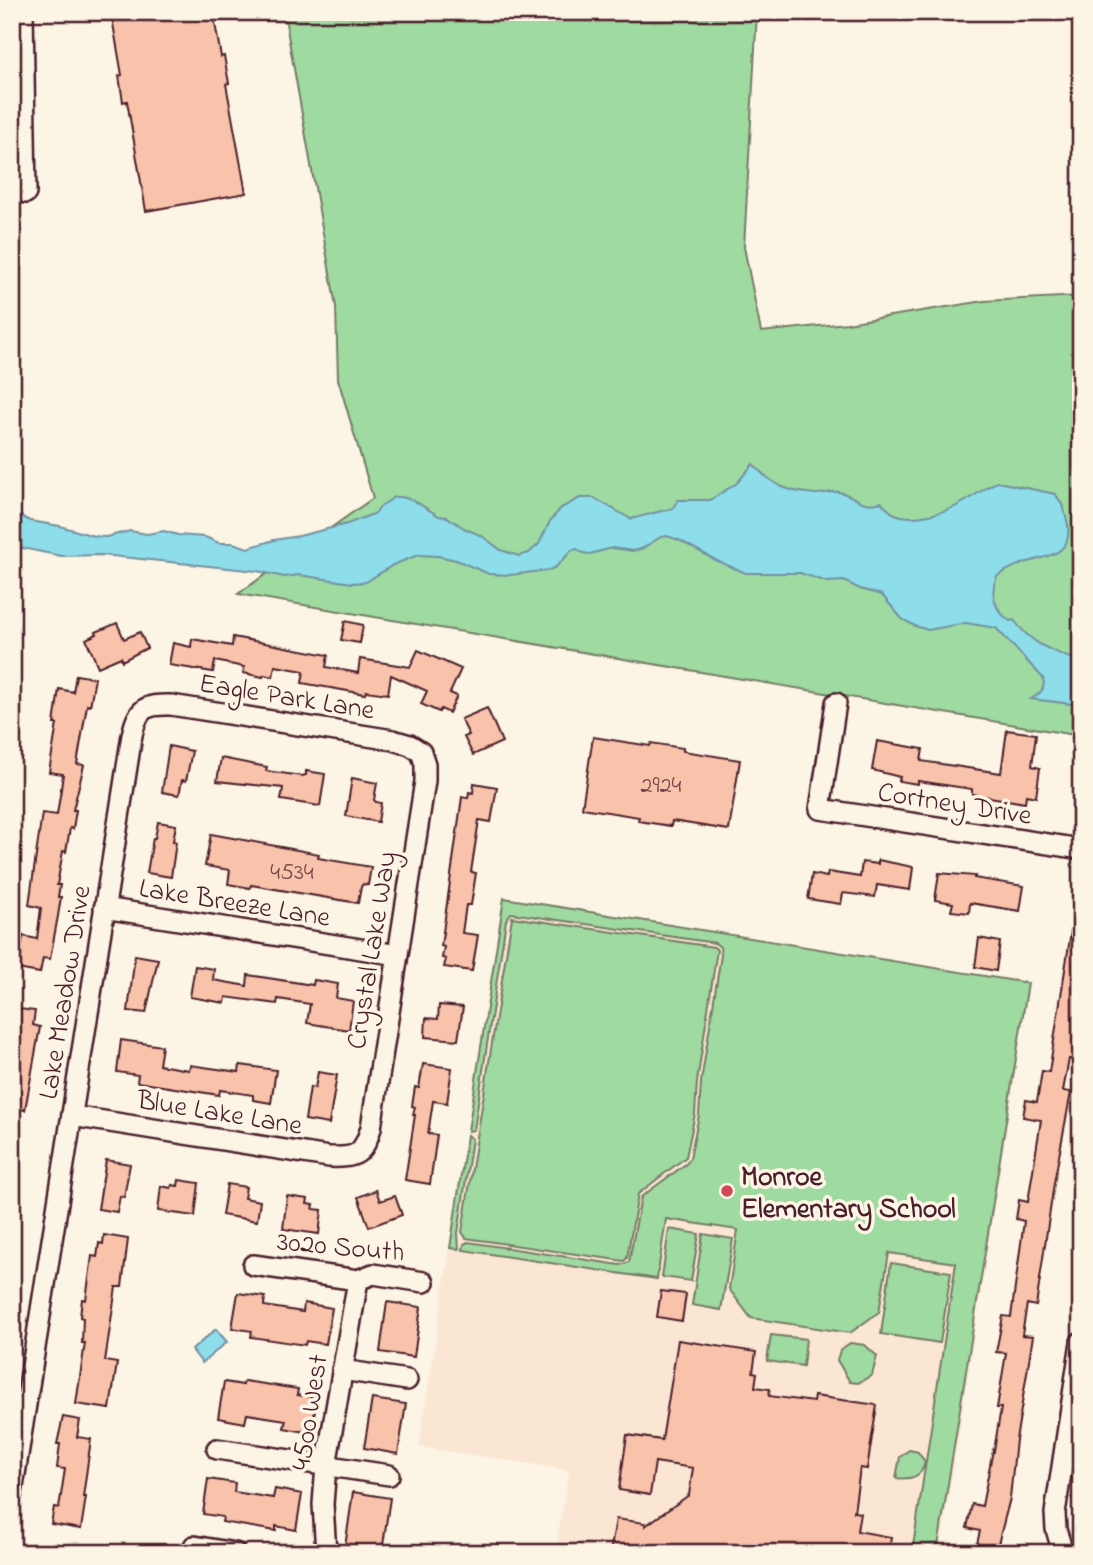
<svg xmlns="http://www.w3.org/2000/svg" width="1093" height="1565" font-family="'Indie Flower',sans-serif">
  <rect width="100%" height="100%" fill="#fcf5e5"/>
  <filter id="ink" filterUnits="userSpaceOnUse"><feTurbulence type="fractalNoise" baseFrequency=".0143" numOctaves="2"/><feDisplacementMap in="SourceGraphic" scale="14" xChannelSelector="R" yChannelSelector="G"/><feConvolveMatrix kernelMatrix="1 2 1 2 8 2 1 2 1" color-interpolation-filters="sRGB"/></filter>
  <g filter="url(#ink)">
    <path fill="#fbe6d4" d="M504,898L1029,983L940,1553H555L569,1470L419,1447Z"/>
    <path fill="#9fdaa1" stroke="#747c66" stroke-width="2" d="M284,12H757L744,247L761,332L847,323L984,301L1081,296V736L238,594L373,498L338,379L336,307Z
      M504,898L1028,983L937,1553H912L956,1263L889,1253L879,1312L850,1333L751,1318L729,1289L738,1230L666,1219L657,1279L463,1250L464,1244L468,1242L620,1265L629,1262L641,1197L687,1163L690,1158L699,1115L701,1082L721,955L720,947L715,943L511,913L506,920L474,1130L468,1131Z
      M512,917L714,947L717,950L697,1082L695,1114L686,1157L638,1194L627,1258L624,1261L466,1238L462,1232Z
      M467,1135L472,1139L458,1233L459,1249L450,1248Z
      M669,1229L699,1234L691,1281L662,1277Z
      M703,1234L733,1239L721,1310L692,1305Z
      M891,1263L951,1272L940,1343L881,1334Z
      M771,1335L806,1339L803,1366L767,1361Z
      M850,1343L865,1345L877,1356L872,1375L858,1383L850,1382L837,1360L840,1350Z
      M909,1450L918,1452L925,1462C922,1477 911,1480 896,1478L900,1457Z"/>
    <path fill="#8eddeb" stroke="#73919e" stroke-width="2" d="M753,464C773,486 787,492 817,494C825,494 831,491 839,492C857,496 861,508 881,502C885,506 889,511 893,513C912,523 947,512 964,502C976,496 985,486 998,482L1055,494C1063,503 1066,514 1068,525C1072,554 1049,556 1028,562C1017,565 1007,570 997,576C989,593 995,611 1010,621L1014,620C1032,645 1052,651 1081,662V705L1031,699C1040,694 1046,689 1043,678L996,628L966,623L928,630L915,626L902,619L882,595L860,589L844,581L827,582L800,573H746L717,561L679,540L667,536L661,537L641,549L633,551L612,548L590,554L583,553L577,549L572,550L556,567L549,570L510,575L489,574L456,560L438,556L418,555L393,565L366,582L352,583L299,575L284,577L257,571L102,555L61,556L12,546V511L30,521L60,526L94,536L106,537L130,531L147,534L164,531L178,535L205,537L219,543H233L248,548L274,540L299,536L347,524L376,513L380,507L394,497H401L413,500L439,516L447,517L464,528L482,536L501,550L519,556L529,553L539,544L550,521L561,508L580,498H594L631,519L673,508L678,500H710L737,483Z
      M216,1329L227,1342L202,1363L192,1350Z"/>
    <path fill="#f9c3ab" stroke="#4a1f2b" stroke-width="2" d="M111,12H213L221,57L224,56L229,83L226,84L246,193L146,211L127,101L123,102L119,76L122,75Z
      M345,621L363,625L360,643L341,640Z
      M117,623L124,639L140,632L147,648L122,661L121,657L98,667L86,639L97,634L96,632Z
      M233,637L328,655L326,667L358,673L360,659L410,667L418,650L461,669L450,693L457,696L449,713L441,709L439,712L421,704L427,691L391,675L388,694L366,691L365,694L302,683L304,671L275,666L273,677L264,675L263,677L243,673L244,667L215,661L213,672L169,665L173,643L191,647L192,639L232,646Z
      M76,675L95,678L90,706L87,705L77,764L84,765L73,810H76L73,829L70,828L66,852L63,851L57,885H60L58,897H61L58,916L50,959L43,958L40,973L17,969L23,936L37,939L41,908L29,905L42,813L57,815L61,789L63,774L49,772L57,724H54L59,689L73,692Z
      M487,708L502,742L473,755L464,737L469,735L461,719Z
      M1007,730L1036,734L1032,766L1040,768L1036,797L1026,795L1025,803L972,794V789L918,781V784L899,781L900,777L872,770L877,741L923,749L921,761L1001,773Z
      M593,737L650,746L651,743L683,748V751L740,760L729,830L672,821L671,826L638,821L639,817L582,808Z
      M169,746L192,751L186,781L182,780L179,795L162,792Z
      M221,758L267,767L266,771L302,776L306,775V771L325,774L320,806L281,800L283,788L217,781Z
      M352,778L377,783L374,800L376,802L381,803L378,822L346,816Z
      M474,783L497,787L491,822L479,820L471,872L476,873L471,905H466L462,933L478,935L472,971L444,967L446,959L442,958L444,947L441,946L462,797L468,798L469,792L473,793Z
      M158,822L176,825L173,841L176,842L171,877L147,873L153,838H155Z
      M211,834L319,854L318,858L371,867L368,885L363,884L361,887L358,903L251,885L250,888L228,884L230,870L205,866Z
      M878,860L913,867L910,890L877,885L875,897L843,893L841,904L808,899L812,874L827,877L828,872L860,877L862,862L878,864Z
      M939,873L975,876L974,878L1024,886L1020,911L970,903L969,913L951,911L953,903L935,900Z
      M1073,919L1081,920V1012L1074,1060L1069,1059L1063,1091L1071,1092L1054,1183L1036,1306L1027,1304L1022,1335L1033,1336L1016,1440L1010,1498L997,1548L977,1544L980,1531L967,1528L972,1504L982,1506L993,1450L994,1451L1001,1408H997L1006,1353L996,1352L1003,1316L1011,1317L1024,1221L1016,1219L1019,1200L1028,1202L1041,1120L1023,1117L1026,1100L1037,1102L1042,1071L1049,1072Z
      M979,938L1000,942L996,971L975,967Z
      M135,955L158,959L146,1013L128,1011Z
      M195,966L214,969L213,980L247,986L248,975L313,985L314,980L338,984L336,998L353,1001L349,1030L307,1023L310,1004L278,999L277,1004L226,997L225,1003L190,997Z
      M439,1005L463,1007L458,1040L425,1037L426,1018L438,1019Z
      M12,1008L35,1011L33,1025L40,1027L25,1110L12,1108Z
      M121,1040L162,1046L159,1065L189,1070L190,1065L239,1072L240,1065L276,1070L271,1103L253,1100V1095L220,1090L219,1095L137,1082L138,1075L117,1072Z
      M423,1064L452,1068L447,1103L433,1101L428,1134L437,1135L430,1184L405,1180L415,1115H413L415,1107L412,1106L415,1087L419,1088Z
      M318,1072L337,1075L329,1124L305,1120L310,1087L315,1088Z
      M106,1160L130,1164L124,1197L120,1196L117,1212L98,1209Z
      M179,1180L199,1183L195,1216L158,1211L161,1186L171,1188L172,1185L178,1186Z
      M227,1184L246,1187L244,1198L260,1201L257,1221L222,1215Z
      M376,1190L380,1201L395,1196L402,1215L369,1227L358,1197Z
      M287,1196L308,1199L307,1204L314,1205L313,1209L322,1210L319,1234L283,1229Z
      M104,1235L128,1239L122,1287H116L105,1361L117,1363L110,1409L76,1404L85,1343H82L83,1318L80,1317L82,1299L86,1300L92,1256L97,1257L99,1243L103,1244Z
      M661,1291L686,1294L682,1321L657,1317Z
      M238,1293L265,1297L264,1306L303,1312L304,1303L332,1308L326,1344L306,1341L305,1345L251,1337L252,1331L232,1328Z
      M387,1302L421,1307L414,1357L380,1352Z
      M678,1340L756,1352L753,1372L757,1373L755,1387L770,1389L769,1396L813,1402L814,1396L877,1405L867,1469L860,1468L854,1512L860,1513L857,1531L891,1537L889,1553H610L616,1519L645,1523V1526L689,1495L693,1468L655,1462L650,1495L619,1490L627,1435L662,1440Z
      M244,1381L298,1389L297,1395L317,1398L311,1433L284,1428L286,1420L247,1414L245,1423L218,1418L224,1382L243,1385Z
      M372,1399L406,1404L398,1454L364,1448Z
      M63,1417L80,1420L77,1437L91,1439L83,1497H86L81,1529L51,1524L54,1507L59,1508L65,1469L57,1468L60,1444H57Z
      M208,1479L235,1483L234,1492L273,1498L275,1489L302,1494L296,1530L276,1526V1531L222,1522L223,1517L203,1514Z
      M353,1492L390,1498L382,1552L345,1547Z"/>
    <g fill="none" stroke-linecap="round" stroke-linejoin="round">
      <g stroke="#4a1f2b" stroke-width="24">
        <path id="minor" d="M23,12L26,193
          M836,703L820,809L1081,849
          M104,908L398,955
          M253,1265L358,1280L373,1274L424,1282
          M342,1370L407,1380
          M217,1449L389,1475
          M12,1493L132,735C138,709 144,704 171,705L393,740L410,745L421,752L425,764V781L371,1128C363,1155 356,1158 329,1157L72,1116
          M194,1546L235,1553
          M326,1553L323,1504L326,1466L358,1280
          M1063,1553L1056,1529L1055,1513L1081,1342"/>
      </g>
      <use href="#minor" stroke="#fcf5e5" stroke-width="19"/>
    </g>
  </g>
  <circle fill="#d1495b" stroke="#fcf5e5" stroke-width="2.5" cx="727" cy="1191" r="7"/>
  <g text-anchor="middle" stroke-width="7" stroke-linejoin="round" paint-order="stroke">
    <g font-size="24" fill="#76484b">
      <text x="661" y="792">2924</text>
      <text x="292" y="879">4534</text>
    </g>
    <g font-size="28" fill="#4a1f2b" stroke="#fcf5e5">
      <text transform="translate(287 695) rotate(9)" y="10">Eagle Park Lane</text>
      <text transform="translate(955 802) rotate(9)" y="10">Cortney Drive</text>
      <text transform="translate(235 901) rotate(9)" y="10">Lake Breeze Lane</text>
      <text transform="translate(370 950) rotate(-81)" y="10">Crystal Lake Way</text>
      <text transform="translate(63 992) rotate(-81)" y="10">Lake Meadow Drive</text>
      <text transform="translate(220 1111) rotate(9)" y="10">Blue Lake Lane</text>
      <text transform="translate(341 1245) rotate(5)" y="10">3020 South</text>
      <text transform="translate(308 1412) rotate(-81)" y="10">4500 West</text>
    </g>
    <g font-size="28" font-weight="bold" fill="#4a1f2b" stroke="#fcf5e5" text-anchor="start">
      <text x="741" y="1185">Monroe<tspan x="741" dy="32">Elementary School</tspan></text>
    </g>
  </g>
  <rect width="1093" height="1565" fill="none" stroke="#fcf5e5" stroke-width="42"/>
  <rect x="21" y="21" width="1051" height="1523" fill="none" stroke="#4a1f2b" stroke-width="2.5" filter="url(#ink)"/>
</svg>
